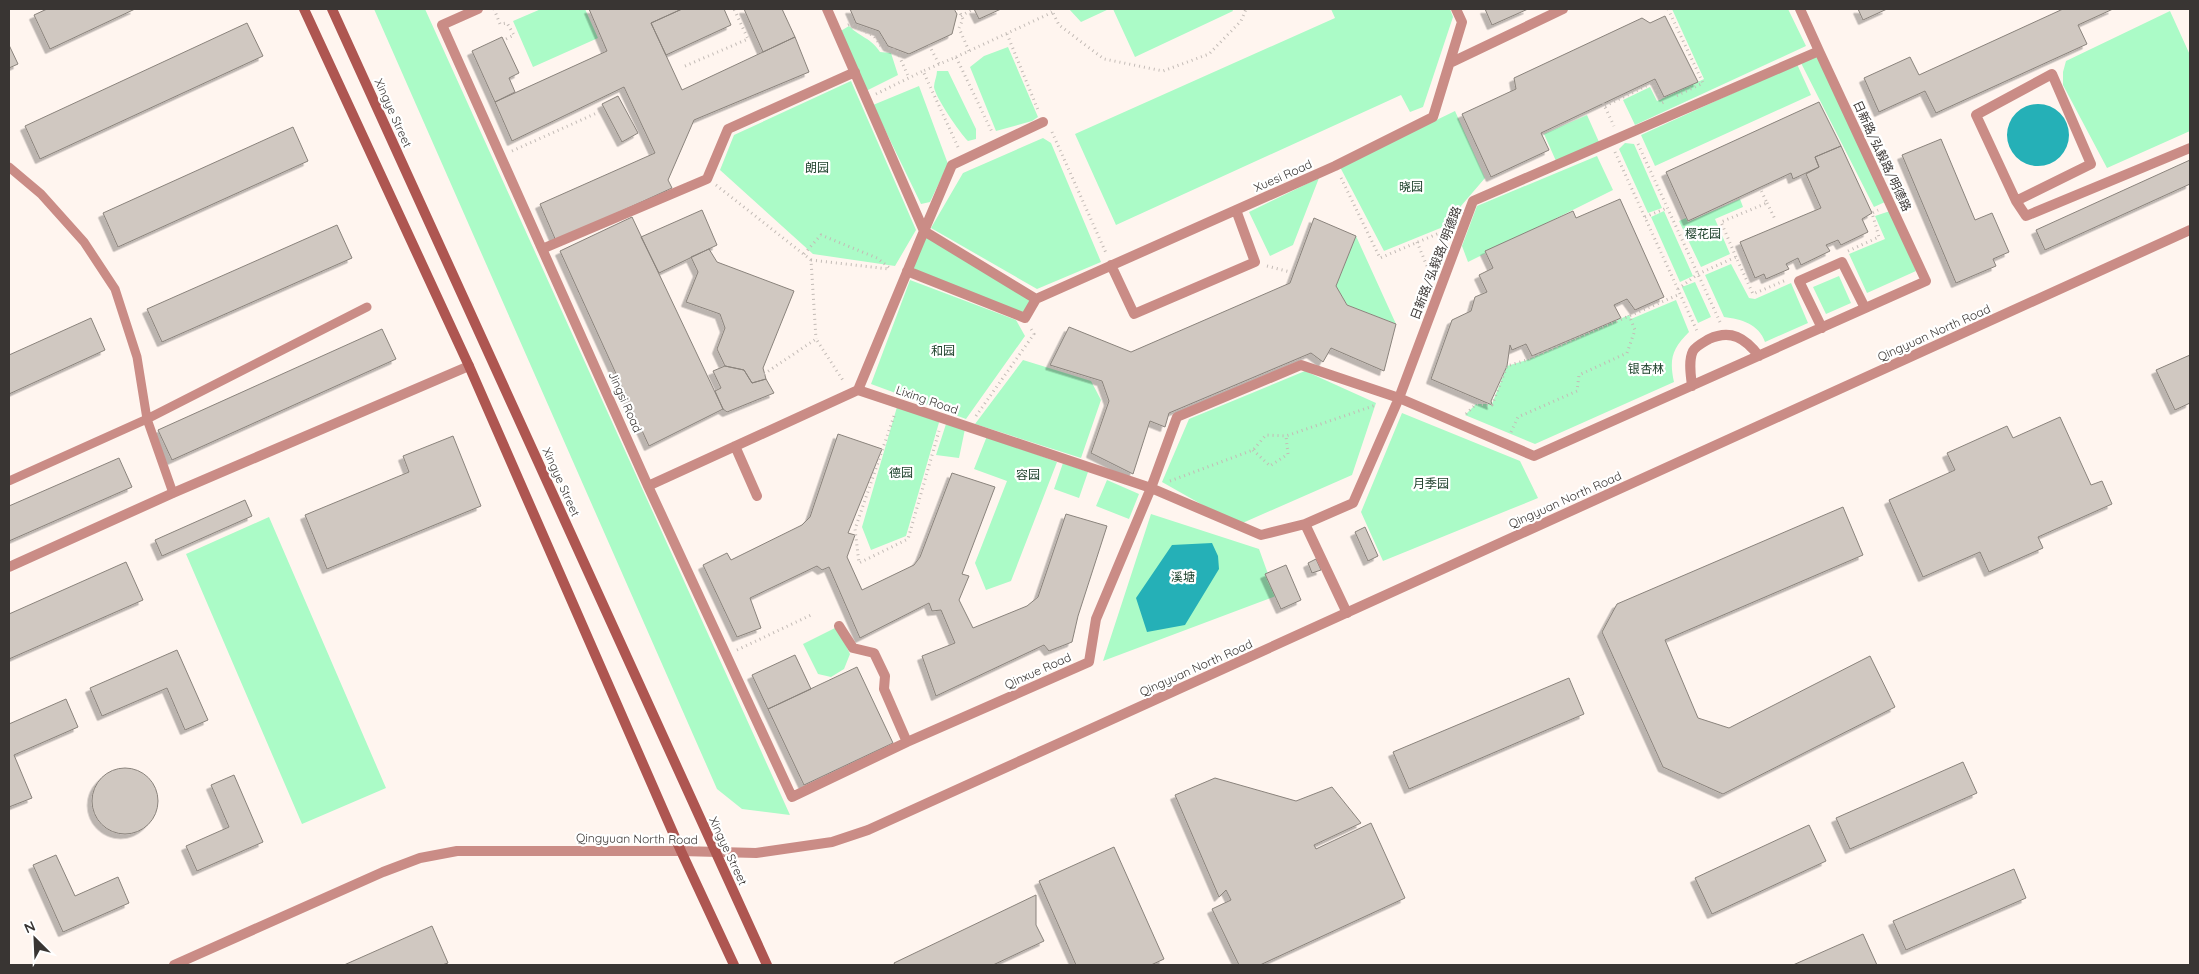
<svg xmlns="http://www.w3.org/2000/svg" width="2199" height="974" font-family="Quicksand,'Noto Sans SC',sans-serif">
  <defs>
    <filter id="shadow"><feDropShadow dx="-4.5" dy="4.5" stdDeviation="0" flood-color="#0004"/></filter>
  </defs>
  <rect width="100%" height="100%" fill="#fff5ef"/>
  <path fill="#abfbc7" d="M374,9H425L790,815L742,809L717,789Z
    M541,9H585L598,38L533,67L513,21Z
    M1069,9H1109L1081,22Z
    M1113,9H1232L1233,11L1135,57Z
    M1331,9H1450L1453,17L1423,107L1410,112L1401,95L1116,225L1075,134L1335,18Z
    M1672,9H1788L1806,46L1635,125L1623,100L1650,87L1657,101L1704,79Z
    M2170,11L2190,55V131L2107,168L2063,85V72L2066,61Z
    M849,26C861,38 870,37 880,52L891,53L898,75L866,91L839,32Z
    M1008,47L1038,117L1032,121L996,131L970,67L984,56Z
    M1817,56L1885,202L1874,207L1801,63Z
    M1797,64L1811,95L1655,166L1641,135Z
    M937,71H948L976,129V139L968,141C960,133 935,97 934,87C934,82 937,76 937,71Z
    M851,81L916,230L895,266L813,254L720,170L734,135Z
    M919,86L948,164L930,202L921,204L873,105Z
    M1455,111L1485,178L1443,227L1384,251L1340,167Z
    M1587,115L1599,142L1556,161L1544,134Z
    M1043,138L1051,143L1101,262L1037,289L931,228L963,173Z
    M1625,143L1634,144L1662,208L1648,213L1619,149Z
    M1597,156L1613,190L1468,262L1462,246L1477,206Z
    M1319,178L1293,245L1270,256L1249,212Z
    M1740,199L1743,207L1715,219L1730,254L1701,267L1679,221L1686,218L1688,222Z
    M1664,211L1693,276L1680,282L1651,217Z
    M1890,211L1916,271L1867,293L1849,254L1885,239L1875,216Z
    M924,231L1036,299L1025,318L907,271Z
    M1356,236L1396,324L1347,305L1336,286Z
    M1731,264L1749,298L1755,299L1791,283L1808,323L1765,342C1759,324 1741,319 1724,317L1705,275Z
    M1839,276L1851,303L1826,314L1813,287Z
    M910,280L1016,320L1025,336L966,419L871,384Z
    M1695,282L1711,317L1698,323L1682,287Z
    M1676,300L1689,332C1672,349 1669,359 1674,382L1535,444L1465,415L1476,404H1492L1507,366L1527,360L1629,315L1631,319Z
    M1023,360L1091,381L1101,400L1081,458L975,424Z
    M1305,371L1376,403L1352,475L1238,525L1162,482L1189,419Z
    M897,407L940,419L906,536L871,550L862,527Z
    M1402,413L1520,461L1538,498L1383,561L1361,512Z
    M946,424L965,429L959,458L936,455Z
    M987,436L1057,462L1011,581L986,590L975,563L1007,481L974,469Z
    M1063,463L1088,472L1079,498L1054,489Z
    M1107,480L1139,494L1129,519L1096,506Z
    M1151,514L1259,549L1276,596L1103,661Z
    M269,517L386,788L302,824L186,554Z
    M837,627L850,654L844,669L831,677L818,674L803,644Z"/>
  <path fill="#25b0b7" d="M2007 135a31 31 0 1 1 62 0a31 31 0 1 1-62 0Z
    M1212,543L1218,556L1219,569L1185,625L1147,632L1136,598L1172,545Z"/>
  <path fill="#d0c8c1" stroke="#8a837c" filter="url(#shadow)" d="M47,9H135L50,49L34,15Z
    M589,9H682L651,23L682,90L795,37L809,72L694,120L668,180L672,188L556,241L540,204L655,153L624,87L512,141L495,102L607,51Z
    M682,9H724L731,25L666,55L651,23Z
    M744,9H782L795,37L763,52Z
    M850,9H954L957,14L952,34L909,54L888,46L879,31L856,23Z
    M974,9H1001L979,19Z
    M1485,9H1528L1492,25Z
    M1858,9H1887L1863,20Z
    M2063,9H2113L2078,25L2087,44L1936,113L1925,91L1879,112L1864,78L1910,57L1919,75Z
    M1665,16L1698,82L1664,97L1655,79L1541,133L1549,150L1491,177L1462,114L1516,89L1514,78L1642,18L1650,23Z
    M247,23L263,56L40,159L25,126Z
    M502,37L519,73L509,78L515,92L495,102L472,51Z
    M9,45L18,64L9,68Z
    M618,96L638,133L622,142L602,104Z
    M1819,102L1841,146L1815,157L1819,167L1793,179L1791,173L1688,221L1666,172Z
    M293,127L308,161L118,247L103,213Z
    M1941,139L1975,220L1992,213L2009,252L1993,259L1996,266L1956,283L1902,155Z
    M1841,146L1872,213L1862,219L1868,232L1841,245L1838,240L1826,245L1830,251L1801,265L1798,258L1786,264L1789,269L1766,279L1764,274L1755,278L1740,242L1821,208L1806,174L1819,167L1815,157Z
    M2190,160V184L2045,250L2036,230Z
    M1620,199L1664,297L1635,310L1627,299L1614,305L1621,318L1532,356L1526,344L1512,350L1510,345L1507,366L1491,401L1492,405L1431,379L1452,320L1471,311L1475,297L1487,292L1479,275L1493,268L1485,251L1573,211L1576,218Z
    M702,210L717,245L659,273L641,237Z
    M632,217L723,409L649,446L560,251Z
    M1314,218L1356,236L1336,286L1347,305L1396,324L1384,371L1331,348L1323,362L1311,353L1169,413L1165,427L1150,421L1133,474L1091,453L1109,401L1102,381L1050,365L1069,327L1131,352L1290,283Z
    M337,225L352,258L162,342L147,309Z
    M709,249L717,262L794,291L763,368L766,379L752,383L744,370L725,366L717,349L725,328L720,314L686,302L698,272L691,257Z
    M91,318L105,350L9,394V355Z
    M382,329L396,359L172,460L158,430Z
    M2190,355V403L2175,410L2156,370Z
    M725,366L744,370L752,383L766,379L774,393L727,412L723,409L715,391L721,388L713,371Z
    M2060,417L2091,485L2102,481L2112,504L2038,537L2043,548L1989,572L1980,552L1923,577L1889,500L1955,470L1947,453L2007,426L2013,438Z
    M838,434L882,449L848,533L855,535L847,557L862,590L914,565L920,557L952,473L995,487L962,574L969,576L959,600L973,628L1027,606L1038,597L1066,514L1107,526L1078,616L1072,642L1049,651L1044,645L936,696L922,656L955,643L941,610L932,611L929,603L860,638L829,567L822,570L817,566L750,598L761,628L737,637L703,565L727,553L731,560L802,525L810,517Z
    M453,436L481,506L327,569L305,515L409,472L403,456Z
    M119,458L132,487L9,541V506Z
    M245,500L252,516L162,556L155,540Z
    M1843,507L1863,555L1665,640L1698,718L1729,728L1870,656L1895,707L1723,794L1663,767L1602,632L1617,604Z
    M1365,527L1378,556L1368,561L1355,532Z
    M1316,559L1321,570L1312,573L1308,563Z
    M126,562L143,600L9,659V614Z
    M1286,565L1301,600L1281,609L1265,574Z
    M177,650L208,720L185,730L167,688L102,716L90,688Z
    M795,655L811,689L768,709L752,675Z
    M857,667L893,743L804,785L768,709Z
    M1569,678L1584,714L1409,789L1393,752Z
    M66,699L78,727L14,755L32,798L9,807V724Z
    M1963,762L1977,793L1850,849L1836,818Z
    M92 801a33 33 0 1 1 66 0a33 33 0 1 1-66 0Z
    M234,775L263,842L197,871L186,846L229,827L211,785Z
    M1215,778L1296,801L1332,787L1361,823L1314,845L1316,849L1371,823L1405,898L1260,965H1239L1212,909L1231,900L1226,890L1219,897L1175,795Z
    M1809,825L1826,861L1712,914L1695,878Z
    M1114,847L1164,959L1151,965H1076L1039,881Z
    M56,855L75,896L118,877L129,903L63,932L33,865Z
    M2014,869L2026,898L1906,950L1893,921Z
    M1036,895V925L1044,941L993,965H895L894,963Z
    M432,926L448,963L442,965H344Z
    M1863,934L1877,965H1793Z"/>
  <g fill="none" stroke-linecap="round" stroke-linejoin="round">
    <path stroke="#c3bbb6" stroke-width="3" stroke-dasharray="1 4" stroke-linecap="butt" d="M494,9L500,24L507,23L514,35L504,40
      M954,9H955
      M958,9L963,19L959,28L969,51
      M1051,9L1059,25L1104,59L1163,71L1209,54L1241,21L1246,9
      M1668,9L1703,83L1676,96
      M961,16L973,9
      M848,25L850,24L874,36L882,48L896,49L909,78
      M1007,34L1038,110
      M929,45L939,64
      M956,57L1053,12
      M685,66L748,39L734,9
      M876,94L923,71
      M1603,103L1614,126
      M1605,106L1652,83L1662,103L1664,102
      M1052,132L1106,253
      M1638,144L1720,322
      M958,147L923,71L956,57L992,132
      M512,151L599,112
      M1615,152L1697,331
      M1341,178L1380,258L1449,229
      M716,185L811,260L816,339
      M1767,203L1775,219
      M1645,217L1667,208
      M1417,242L1431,276
      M1848,251L1879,237L1872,213L1878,210
      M804,254L821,235L877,258L891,269
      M1736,257L1721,222L1767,203L1760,188
      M811,260L889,269
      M1267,266L1294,273
      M1678,289L1698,274L1736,257L1753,294L1786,280
      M764,374L816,339L844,382
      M1466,414L1476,404L1492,405L1507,366L1527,360L1680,294
      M894,416L855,529L859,563L908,539L939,431
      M976,416L1034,334L1031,329
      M1511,432L1518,417L1577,391L1579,375L1627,353L1635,330L1629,315
      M1253,450L1270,466L1288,454L1286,436
      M1170,481L1253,450L1266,435L1286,436L1376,405
      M737,650L811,615"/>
    <path stroke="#ca8c86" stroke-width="9" d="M9,167L41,194L84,242L115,289L137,357L147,419L173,493
      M9,481L147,419L367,307"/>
    <path stroke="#ca8c86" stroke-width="10" d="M478,9L442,25L648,486L792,797L907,742
      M827,9L924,231L952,165L1043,122
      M1800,9L1819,51
      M1819,51L1926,281L1534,456L1399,398L1473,201Z
      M1450,63L1563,9
      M2052,74L2091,164L2016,201L1976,115Z
      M2016,201L2026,216L2190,148
      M542,249L707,179L728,129L855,72
      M1111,265L1134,314L1255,262L1236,210
      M907,271L1025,318L1036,299
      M1036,299L1335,166L1433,117L1462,22L1456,9
      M1822,328L1799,281L1842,262L1865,308
      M1301,365L1399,398L1353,503L1305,524L1261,535L1151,488L1177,417Z
      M1692,386C1691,376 1688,361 1693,351C1696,346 1704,342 1709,339C1731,329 1745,338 1759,356
      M735,446L757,496
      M648,486L858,390
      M1305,524L1347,613
      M9,567L173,493L469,366
      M839,626L853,648L874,653L885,676L884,689L907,742L1089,662L1096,619L1151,488L858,390L924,231L1036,299"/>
    <path stroke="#ca8c86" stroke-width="10" d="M174,965L383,872L420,858L457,851H681L756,853L832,842L868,830L2190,230"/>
    <path stroke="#ae5651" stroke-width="10" d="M304,9L469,366L681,851L734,965
      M332,9L767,965"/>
  </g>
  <g text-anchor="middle" stroke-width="4.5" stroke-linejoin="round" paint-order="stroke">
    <g font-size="12" fill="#393533" stroke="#fff">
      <text transform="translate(393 113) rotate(66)" y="4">Xingye Street</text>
      <text transform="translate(1882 156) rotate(65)" y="4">日新路/弘毅路/明德路</text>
      <text transform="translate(1283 176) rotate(-24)" y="4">Xuesi Road</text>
      <text transform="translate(1436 263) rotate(-69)" y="4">日新路/弘毅路/明德路</text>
      <text transform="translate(1934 333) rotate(-24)" y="4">Qingyuan North Road</text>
      <text transform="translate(927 400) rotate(19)" y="4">Lixing Road</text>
      <text transform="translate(625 402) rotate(66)" y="4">Jingsi Road</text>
      <text transform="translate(561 482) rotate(66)" y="4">Xingye Street</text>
      <text transform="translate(1565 500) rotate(-24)" y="4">Qingyuan North Road</text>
      <text transform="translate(1196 668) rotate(-24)" y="4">Qingyuan North Road</text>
      <text transform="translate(1038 671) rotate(-24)" y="4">Qinxue Road</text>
      <text transform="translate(637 839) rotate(1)" y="4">Qingyuan North Road</text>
      <text transform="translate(728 851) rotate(65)" y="4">Xingye Street</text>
    </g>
    <g font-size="12" fill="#193d27" stroke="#fff">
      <text x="817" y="172">朗园</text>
      <text x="1411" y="191">晓园</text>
      <text x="1703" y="238">樱花园</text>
      <text x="943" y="355">和园</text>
      <text x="1646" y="373">银杏林</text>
      <text x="901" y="477">德园</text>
      <text x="1028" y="479">容园</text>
      <text x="1431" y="488">月季园</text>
      <text x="1183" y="581">溪塘</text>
    </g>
  </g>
  <rect width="2199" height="974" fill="none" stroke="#393533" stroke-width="20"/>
  <g transform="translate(35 939) rotate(336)" stroke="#ffffff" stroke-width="4" paint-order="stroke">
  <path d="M0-4L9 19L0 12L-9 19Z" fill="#393533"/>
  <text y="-8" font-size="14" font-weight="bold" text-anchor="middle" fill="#393533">N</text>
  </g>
</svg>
